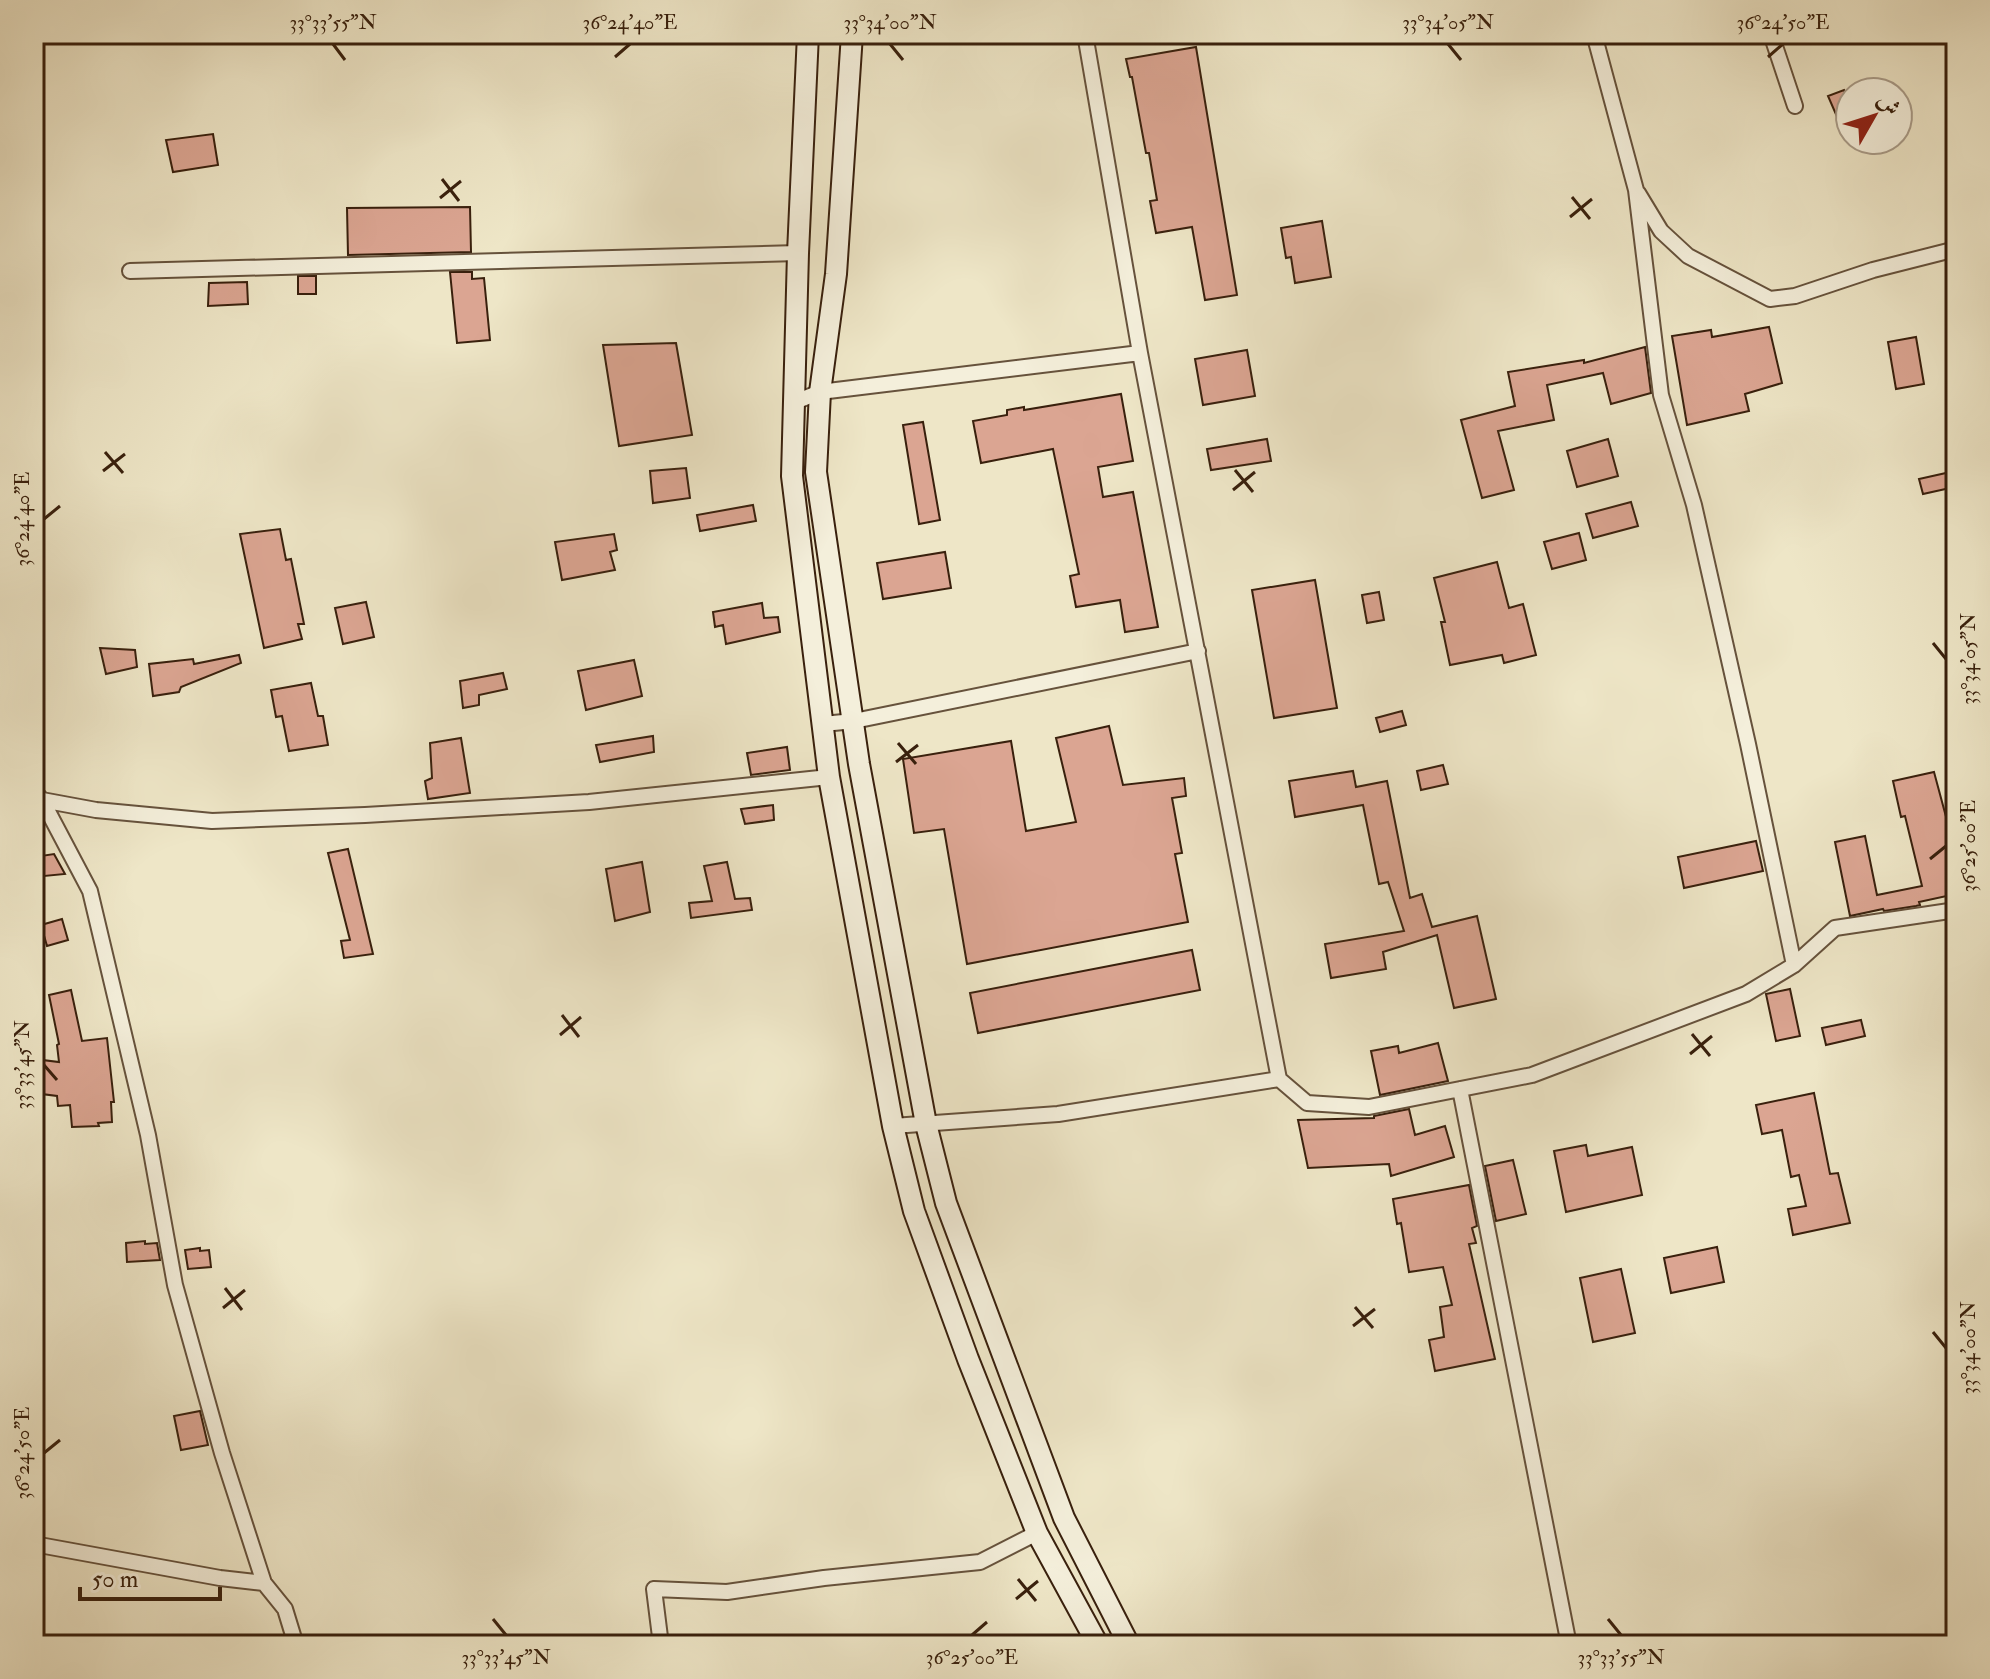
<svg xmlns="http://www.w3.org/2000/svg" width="1990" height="1679" font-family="'IM FELL Double Pica',Amiri,serif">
  <rect width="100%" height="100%" fill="#eee6c7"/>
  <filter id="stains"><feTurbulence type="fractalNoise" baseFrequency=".0025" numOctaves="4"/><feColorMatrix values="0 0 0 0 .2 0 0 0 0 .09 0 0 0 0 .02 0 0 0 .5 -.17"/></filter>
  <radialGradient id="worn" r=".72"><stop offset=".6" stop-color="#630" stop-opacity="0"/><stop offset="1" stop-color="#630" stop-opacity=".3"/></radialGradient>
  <path fill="#dba592" stroke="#39200d" stroke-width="2" d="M1196,47L1237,295L1205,300L1192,227L1156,233L1150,201L1157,200L1149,153H1146L1132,77H1130L1126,59Z
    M1844,90L1850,104V114L1838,119L1828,96Z
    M213,134L218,165L173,172L166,140Z
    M470,207L471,252L348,255L347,208Z
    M1322,221L1331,277L1295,283L1291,257L1286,258L1281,228Z
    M450,272H472V279L484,278L490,340L457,343Z
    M298,276H316V294H298Z
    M247,282L248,304L208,306L209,283Z
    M1769,327L1782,383L1745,394L1749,411L1687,425L1672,336L1711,330L1712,337Z
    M1916,337L1924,384L1896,389L1888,342Z
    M676,343L692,435L619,446L603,345Z
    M1645,347L1651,393L1611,404L1603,373L1547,385L1554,420L1498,431L1514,490L1482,498L1461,420L1515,406L1508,372L1584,360V363Z
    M1247,350L1255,396L1203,405L1195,359Z
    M1121,394L1133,461L1098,467L1103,497L1133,492L1158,627L1125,632L1120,600L1076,607L1070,576L1079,574L1053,449L981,463L973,421L1007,415V410L1024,407V410Z
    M923,422L940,520L919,524L903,425Z
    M1267,439L1271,461L1211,470L1207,449Z
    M1608,439L1618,476L1577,487L1567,451Z
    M686,468L690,498L653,503L650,471Z
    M1946,473L1950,488L1923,494L1919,479Z
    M1631,502L1638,526L1593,538L1586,514Z
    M753,505L756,521L700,531L697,515Z
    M280,529L286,560L291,559L304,624H298L302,639L264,648L240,534Z
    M1579,533L1586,560L1552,569L1544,542Z
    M614,534L617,550L610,552L615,570L562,580L555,542Z
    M945,552L951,588L883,599L877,563Z
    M1497,562L1509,608L1523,604L1536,655L1504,663L1502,655L1450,665L1441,622H1445L1434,578Z
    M1315,580L1337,708L1274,718L1252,590Z
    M1379,592L1384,620L1367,623L1362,595Z
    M366,602L374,637L343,644L335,608Z
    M762,603L764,618L778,617L780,632L726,644L723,625L715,627L713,612Z
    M100,648L135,650L137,667L106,674Z
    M239,655L241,663L181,687L179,692L153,696L149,664L193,659L194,664Z
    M634,660L642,696L586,710L578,671Z
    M503,673L507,689L479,695V705L463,708L460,681Z
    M311,683L318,716H323L328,745L289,751L282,716L276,717L271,690Z
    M1402,711L1406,725L1380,732L1376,718Z
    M1109,726L1123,785L1184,778L1186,796L1172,798L1182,853L1175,854L1188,922L967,964L944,829L914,833L903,759L1011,741L1026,831L1076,822L1056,738Z
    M653,736L654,752L600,762L596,745Z
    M461,738L470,793L428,799L425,781L432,778L430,743Z
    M787,747L790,770L751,775L747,753Z
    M1443,765L1448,784L1421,790L1417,771Z
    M1353,771L1356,787L1387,781L1410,898L1422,894L1432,927L1477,916L1496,999L1454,1008L1437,935L1383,952L1386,969L1331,978L1325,944L1404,931L1388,882L1379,884L1363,805L1295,817L1289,781Z
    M1934,772L1956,854V894L1919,902L1920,905L1916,906L1884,911L1883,909L1850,916L1835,842L1865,836L1877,895L1922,886L1905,816L1901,817L1893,781Z
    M773,805L774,820L745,824L741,809Z
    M1756,841L1763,871L1684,888L1678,857Z
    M348,849L373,954L344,958L341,941L350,940L328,853Z
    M54,854L65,874L34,877V857Z
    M642,862L650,912L615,921L606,869Z
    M727,862L735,899L750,898L752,910L691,918L689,903L712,901L704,866Z
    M62,919L68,940L47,946L41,925Z
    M1192,950L1200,990L978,1033L970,993Z
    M1790,989L1800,1036L1776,1041L1766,994Z
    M71,990L82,1041L107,1038L114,1102H111L112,1122L98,1123L99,1126L72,1127L70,1105L58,1106L57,1096L34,1093V1059L59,1062L57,1045L59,1044L49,995Z
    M1861,1020L1865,1036L1826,1045L1822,1028Z
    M1438,1043L1448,1081L1380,1095L1371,1051L1398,1046L1399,1053Z
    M1814,1093L1830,1174L1838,1173L1850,1223L1793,1235L1788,1209L1806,1206L1799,1175L1791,1177L1782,1130L1762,1134L1756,1105Z
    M1409,1109L1415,1135L1445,1126L1454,1157L1391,1176L1389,1164L1308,1168L1298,1120L1374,1118V1116Z
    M1586,1145L1588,1156L1632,1147L1642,1195L1566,1212L1554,1151Z
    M1513,1160L1526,1214L1496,1221L1485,1166Z
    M1469,1185L1477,1226L1472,1228L1476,1243L1469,1244L1495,1359L1435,1371L1429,1340L1444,1337L1440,1307L1452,1305L1443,1267L1409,1272L1401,1223L1397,1224L1393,1199Z
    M145,1241V1244L157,1243L160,1260L127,1262L126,1243Z
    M1717,1247L1724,1282L1671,1293L1664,1258Z
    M200,1248V1251L209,1250L211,1267L188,1269L185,1250Z
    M1621,1269L1635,1333L1593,1342L1580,1278Z
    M200,1411L208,1445L181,1450L174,1416Z"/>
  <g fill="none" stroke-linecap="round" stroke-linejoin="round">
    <g stroke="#66523c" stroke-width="18">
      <path id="street" d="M1085,34L1140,353L1279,1079L1307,1103L1369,1107L1532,1075L1746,994L1794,965L1835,928L1956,910
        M1594,34L1636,190L1661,395L1694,505L1748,744L1794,965
        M1771,34L1795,106
        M1638,193L1661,231L1688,256L1770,299L1795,296L1873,270L1956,249
        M130,271L798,253
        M795,402L820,392L1140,353
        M823,724L854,721L1198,651
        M34,791L42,800L96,810L212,821L365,815L589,802L829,777
        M42,800L90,891L148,1135L175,1285L222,1453L264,1583
        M1460,1089L1569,1645
        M893,1126L1058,1114L1279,1079
        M34,1544L220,1578L264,1583L285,1609L296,1645
        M661,1645L654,1589L727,1592L824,1578L980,1562L1037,1533"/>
    </g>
    <g stroke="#39200d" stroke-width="24">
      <path id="secondary" d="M808,34L798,253L792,476L829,777L893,1126L914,1211L968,1359L1037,1533L1098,1645
        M852,34L836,274L820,392L816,472L859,764L926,1124L946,1203L1064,1518L1129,1645"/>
    </g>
    <use href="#street" stroke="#f4efdb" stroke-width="14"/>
    <use href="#secondary" stroke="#f4efdb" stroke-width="20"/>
  </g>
  <path fill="none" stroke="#39200d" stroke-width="3" d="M333,44L345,60M890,44L903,60M1448,44L1461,60M615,57L630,44M1768,57L1783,44M442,179L459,201M1572,197L1590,219M440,198L461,181M1570,217L1592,199M105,452L123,473M1235,470L1253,492M103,471L125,454M1233,490L1255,472M44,519L60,506M1933,643L1946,659M898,743L916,764M896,762L918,745M1930,859L1946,846M562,1015L579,1037M1692,1034L1710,1056M560,1035L581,1017M1690,1054L1712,1036M44,1065L57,1080M225,1288L242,1310M1355,1307L1373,1328M223,1308L245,1290M1353,1326L1375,1309M1933,1332L1946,1348M44,1453L60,1440M1018,1579L1036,1601M1016,1599L1038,1581M493,1619L506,1635M1608,1619L1621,1635M972,1635L987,1622"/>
  <rect width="1990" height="1679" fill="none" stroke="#eee6c7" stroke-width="88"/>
  <g transform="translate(1874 116) rotate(51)"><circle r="38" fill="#f4efdb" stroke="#a99c89" stroke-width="2"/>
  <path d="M0-6L14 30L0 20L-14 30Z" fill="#8f2418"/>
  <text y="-12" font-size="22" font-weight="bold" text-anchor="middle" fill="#39200d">ش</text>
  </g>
  <path d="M80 1587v12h140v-12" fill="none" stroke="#39200d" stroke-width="4"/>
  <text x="92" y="1587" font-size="24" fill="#39200d" stroke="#f4efdb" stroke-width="6" paint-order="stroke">50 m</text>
  <rect x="44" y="44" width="1902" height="1591" fill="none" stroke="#39200d" stroke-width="3"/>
  <g font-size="20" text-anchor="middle" fill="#39200d">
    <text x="333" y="29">33°33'55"N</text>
    <text x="630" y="29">36°24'40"E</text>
    <text x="890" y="29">33°34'00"N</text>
    <text x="1448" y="29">33°34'05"N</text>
    <text x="1783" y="29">36°24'50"E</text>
    <text transform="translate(22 519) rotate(-90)" y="7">36°24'40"E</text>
    <text transform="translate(1968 659) rotate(-90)" y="7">33°34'05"N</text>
    <text transform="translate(1968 846) rotate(-90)" y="7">36°25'00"E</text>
    <text transform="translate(22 1065) rotate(-90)" y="7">33°33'45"N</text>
    <text transform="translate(1968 1348) rotate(-90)" y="7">33°34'00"N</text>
    <text transform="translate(22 1453) rotate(-90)" y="7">36°24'50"E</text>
    <text x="506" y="1664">33°33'45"N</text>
    <text x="972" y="1664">36°25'00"E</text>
    <text x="1621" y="1664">33°33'55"N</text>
  </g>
  <rect width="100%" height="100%" filter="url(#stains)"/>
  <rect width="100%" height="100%" fill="url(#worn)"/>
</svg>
